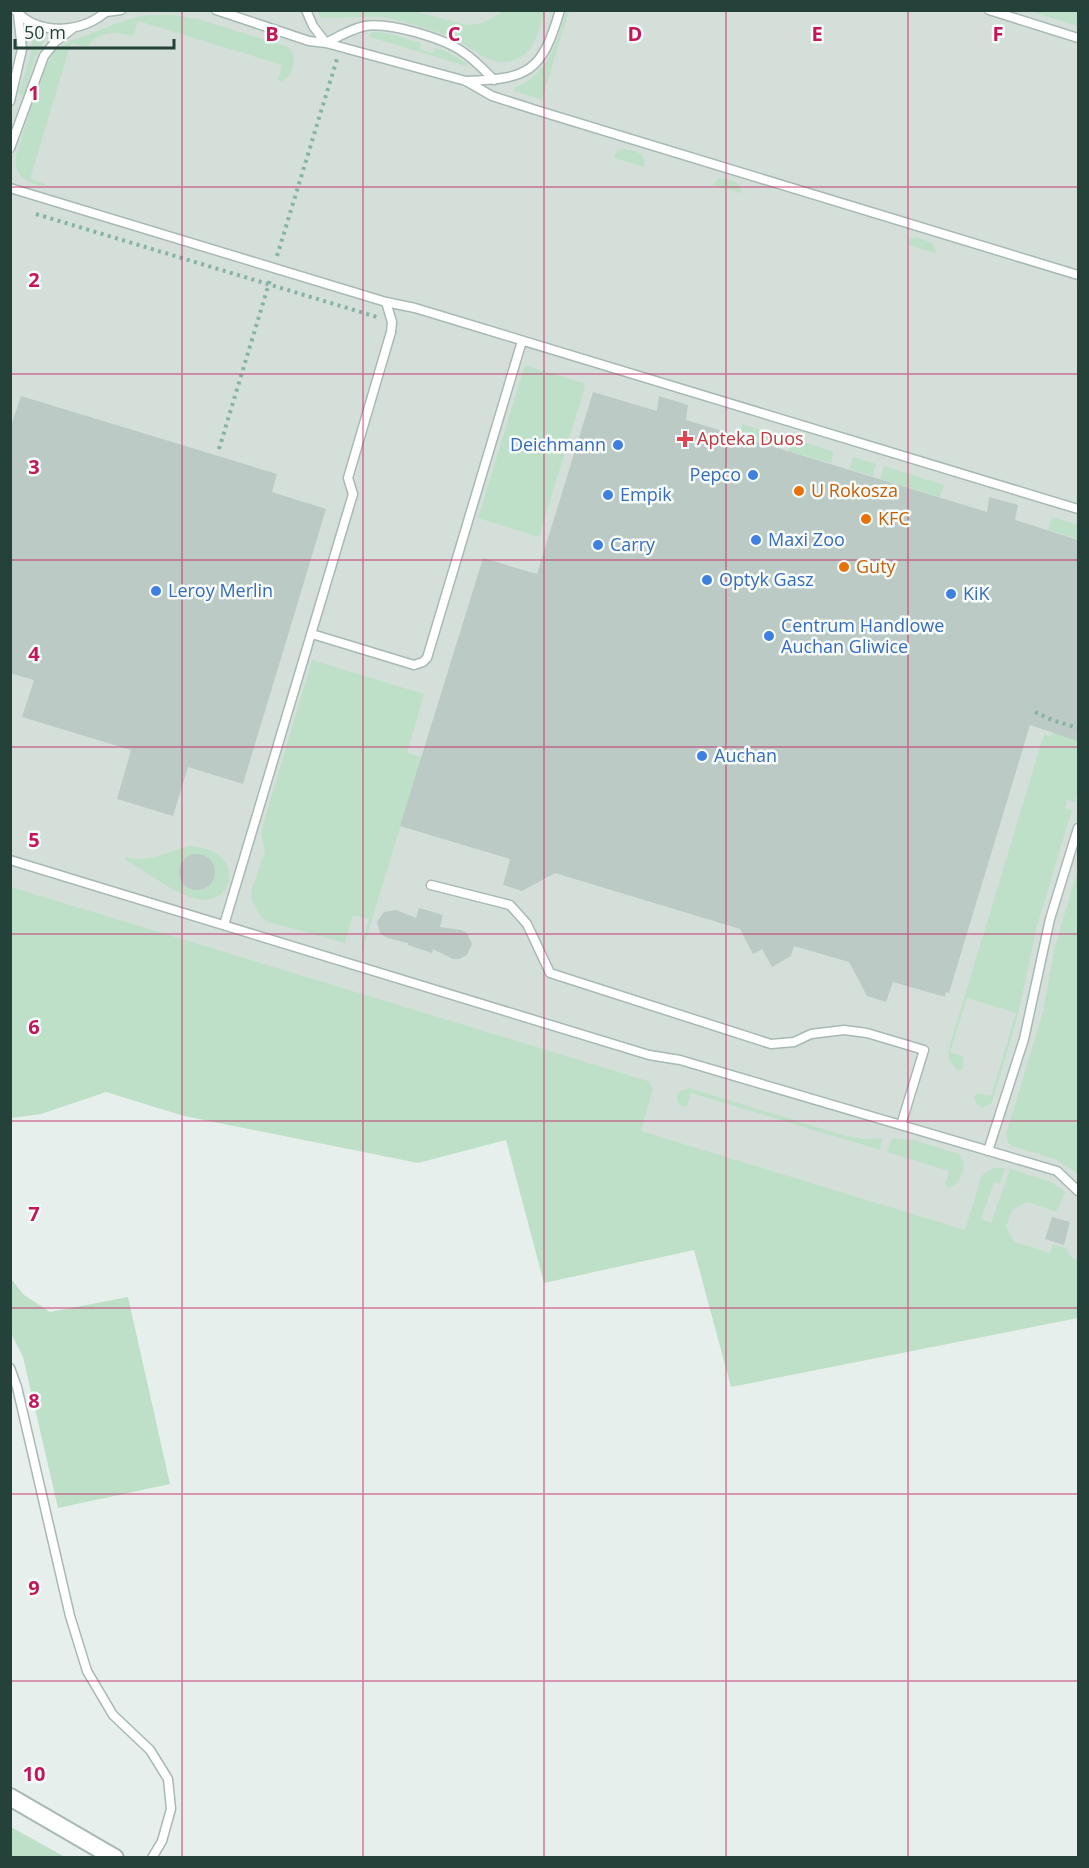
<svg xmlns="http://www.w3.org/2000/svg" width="1089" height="1868" font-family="'Open Sans',sans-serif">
  <rect width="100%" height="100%" fill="#e6efeb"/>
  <path fill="#d4dfda" d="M11,11H1078V1282L11,945Z"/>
  <path fill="#bfe0c8" d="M319,10L413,11L468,25L483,23L504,11H545C539,30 534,56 511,61C489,67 475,49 457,40C446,34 395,18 382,17C362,16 342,18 322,18L318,14Z
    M566,11H569L542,100L514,91V88C549,74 556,44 566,11Z
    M1029,11H1078V26Z
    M149,15H172L198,19L288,47C297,56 294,64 290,75L281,82L278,79L282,65L138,21L134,34L131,36C113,31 100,31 87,47L71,43L30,179L45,184V186C27,185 13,175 16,156C24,133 43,61 58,48C68,40 81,38 92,33C112,25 128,18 149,15Z
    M371,32L387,33L421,43L420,49L433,53L435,48C447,51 458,57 468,65L466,66L370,37L369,35Z
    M35,36L44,38V41L35,58L24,95L21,96L19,93L31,53L32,37Z
    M621,149C633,149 648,153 644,167L614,158L616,152Z
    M718,179C727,178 741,181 742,192L741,193L712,185Z
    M917,237L932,243L936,251L934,253L907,244L910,239Z
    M525,365L583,383L585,387L539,537L478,518Z
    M742,424L785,437L782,449L739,435Z
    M792,438L834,452L831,463L788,451Z
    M853,457L876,464L873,476L849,469Z
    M884,466L944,485L940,497L880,479Z
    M1052,517L1078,525V539L1048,530Z
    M312,660L424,694L407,753L422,757L363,949L361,948L369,919L353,915L345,943L268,922L261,917L252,901L251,892L265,851L261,832Z
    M1053,732L1078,740V790L1075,802L1067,800L1065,808L1072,810L1037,926L1018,1015L992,1102L989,1105L982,1108L976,1104L974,1097L977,1093L991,1096L1016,1013L967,998L950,1052L964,1057L962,1070L958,1071L950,1061L948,1051L1044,734L1051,737Z
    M190,846C248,850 235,907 197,899C171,893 147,871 124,859L125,857C153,864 167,850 190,846Z
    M1078,868V1174L1055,1159L1012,1146L1008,1143L1006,1134L1043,1012L1054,950Z
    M11,887L648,1081L653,1089L641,1131L965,1230L981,1177C988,1169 995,1166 1005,1168L1000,1183L994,1182L981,1219L991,1223L1010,1169L1051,1182L1065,1192L1057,1212L1027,1202L1012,1210L1006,1227L1015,1242L1050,1253L1053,1244L1066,1248L1072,1258L1078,1260V1318L731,1387L694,1250L544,1283L506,1140L418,1163L184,1116L106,1092L41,1114L11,1118Z
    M689,1088L846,1136L864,1139L882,1138L880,1150L691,1093L687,1106L683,1107L678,1103L677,1096L680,1091Z
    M892,1138L914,1140L959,1154L964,1164C962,1175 960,1186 947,1187L945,1184L949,1171L887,1152Z
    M11,1279L24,1295L50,1312L128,1297L170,1484L58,1508L23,1357L11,1333Z
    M11,1827L65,1857H11Z"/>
  <path fill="#bbcac4" d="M593,392L657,411L659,396L688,405L686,420L987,512L989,497L1018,505L1015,520L1078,540V741L1030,725L949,993L946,992L945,997L893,982L886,1002L867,996L849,962L794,946L791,956L772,967L762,949L753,954L740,929L555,873L522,891L503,885L510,859L400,826L483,558L537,574Z
    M21,396L277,474L272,492L326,509L243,784L188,767L173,816L117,799L131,750L22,717L34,680L10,673V429Z
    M179 872a18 18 0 1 1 36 0a18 18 0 1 1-36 0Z
    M419,908L443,915L440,927L461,930L467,933L472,944L467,955L459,959H453L433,949L432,953L408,945V943L387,938L380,933L377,922L384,912L396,910L416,918Z
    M1052,1217L1070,1222L1064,1245L1045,1239Z"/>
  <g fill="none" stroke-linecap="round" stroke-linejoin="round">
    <g stroke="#a8b8b2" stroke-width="11">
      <path id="lane" d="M15,10C39,37 83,33 108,10
        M216,10L309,41L326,43L466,81L492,96L539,111L1078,275
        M306,10L313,26L326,43
        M989,10L1078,38
        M106,12L121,10
        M326,43C339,36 351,29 365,26C389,22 443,38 463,52C475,60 484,70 494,80
        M466,81C529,79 542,72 560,10
        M10,101L22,49L18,14
        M10,148L44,56L55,42L72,29
        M10,188L386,302L415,308L1078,509
        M312,634L414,665L423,662L427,658L522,341
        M10,860L649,1055L680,1060L1057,1171L1078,1191
        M431,885L510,905L527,924L550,973L771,1044L794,1042L811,1034L844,1030L867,1033L924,1050L901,1125
        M224,925L353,494L348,478L391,332L392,322L386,302
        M988,1151L1024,1039L1050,919L1078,828
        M10,1368L17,1387L70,1616L87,1671L113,1715L150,1750L168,1779L171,1809L162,1841L152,1858"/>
    </g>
    <g stroke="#a8b8b2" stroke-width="20">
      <path id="street" d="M10,1797L115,1858"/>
    </g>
    <path stroke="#86b3a5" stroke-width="4" stroke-dasharray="3 4.5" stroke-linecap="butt" d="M36,214L377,317
      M277,256L337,59
      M219,449L270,280
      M1035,712L1052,720L1078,728"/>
    <use href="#lane" stroke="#fff" stroke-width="8"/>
    <use href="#street" stroke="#fff" stroke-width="16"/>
  </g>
  <path fill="none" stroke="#c2185b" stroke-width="1.5" stroke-opacity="0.55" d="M182,10V1858M363,10V1858M544,10V1858M726,10V1858M908,10V1858M10,187H1078M10,374H1078M10,560H1078M10,747H1078M10,934H1078M10,1121H1078M10,1308H1078M10,1494H1078M10,1681H1078"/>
  <path fill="#e0444e" stroke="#f7fbf9" stroke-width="2" d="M682 430h6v6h6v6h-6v6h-6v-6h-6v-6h6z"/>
  <g fill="#3f7fe0" stroke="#f7fbf9" stroke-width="2">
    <circle cx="618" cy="445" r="6"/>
    <circle cx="753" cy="475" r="6"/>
    <circle cx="608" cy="495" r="6"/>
    <circle cx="756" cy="540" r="6"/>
    <circle cx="598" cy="545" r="6"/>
    <circle cx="707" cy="580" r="6"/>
    <circle cx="156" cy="591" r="6"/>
    <circle cx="951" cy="594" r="6"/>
    <circle cx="769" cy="636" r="6"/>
    <circle cx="702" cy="756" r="6"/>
  </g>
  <g fill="#e8710a" stroke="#f7fbf9" stroke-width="2">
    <circle cx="799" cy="491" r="6"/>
    <circle cx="866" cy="519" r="6"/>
    <circle cx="844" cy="567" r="6"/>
  </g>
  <g text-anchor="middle" stroke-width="5" stroke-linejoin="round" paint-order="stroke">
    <g font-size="18" fill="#be3a42" stroke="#f7fbf9" text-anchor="start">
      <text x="697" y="445">Apteka Duos</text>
    </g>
    <g font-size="18" fill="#366cbe" stroke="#f7fbf9" text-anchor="start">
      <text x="606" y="451" text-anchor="end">Deichmann</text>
      <text x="741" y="481" text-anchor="end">Pepco</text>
      <text x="620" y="501">Empik</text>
      <text x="768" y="546">Maxi Zoo</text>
      <text x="610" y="551">Carry</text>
      <text x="719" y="586">Optyk Gasz</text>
      <text x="168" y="597">Leroy Merlin</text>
      <text x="963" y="600">KiK</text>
      <text x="781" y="632">Centrum Handlowe<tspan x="781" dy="21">Auchan Gliwice</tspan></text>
      <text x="714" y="762">Auchan</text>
    </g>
    <g font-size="18" fill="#c56008" stroke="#f7fbf9" text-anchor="start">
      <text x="811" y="497">U Rokosza</text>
      <text x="878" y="525">KFC</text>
      <text x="856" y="573">Guty</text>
    </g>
  </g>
  <g font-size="20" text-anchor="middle" font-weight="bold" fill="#c2185b" stroke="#f7fbf9" stroke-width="5" stroke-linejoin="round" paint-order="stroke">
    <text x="272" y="41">B</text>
    <text x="454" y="41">C</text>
    <text x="635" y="41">D</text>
    <text x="817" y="41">E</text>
    <text x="998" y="41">F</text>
    <text x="34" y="100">1</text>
    <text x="34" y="287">2</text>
    <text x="34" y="474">3</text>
    <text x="34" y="661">4</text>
    <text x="34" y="847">5</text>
    <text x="34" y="1034">6</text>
    <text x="34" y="1221">7</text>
    <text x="34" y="1408">8</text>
    <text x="34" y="1595">9</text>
    <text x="34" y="1781">10</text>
  </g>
  <rect width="1089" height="1868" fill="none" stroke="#24423a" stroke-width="24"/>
  <path d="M15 39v9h159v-9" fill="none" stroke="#24423a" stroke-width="3"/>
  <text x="24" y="39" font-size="18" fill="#24423a" stroke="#f7fbf9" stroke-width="4.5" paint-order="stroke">50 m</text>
</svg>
